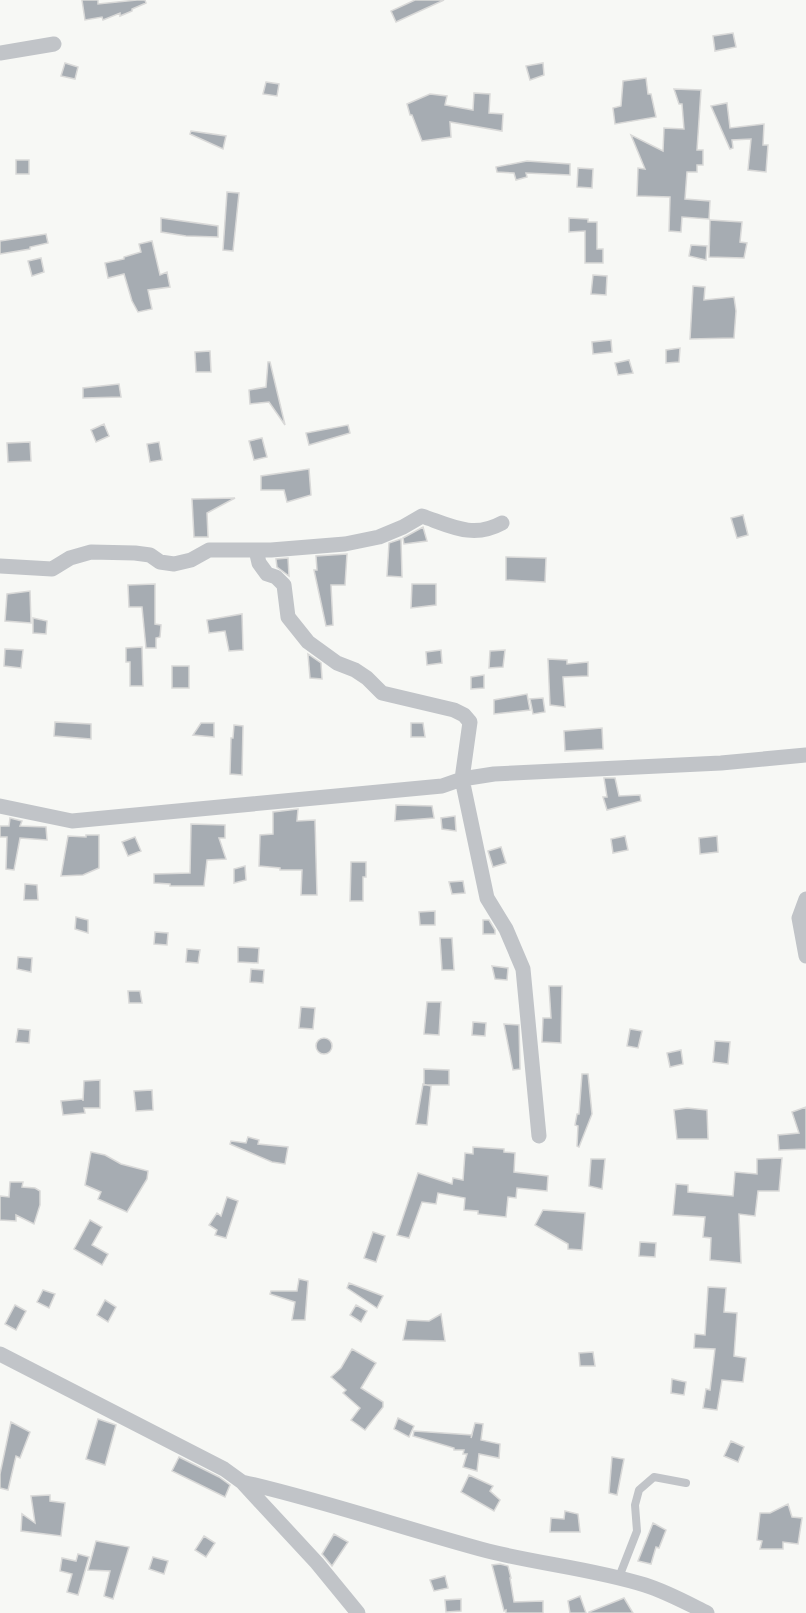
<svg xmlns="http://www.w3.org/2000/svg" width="806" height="1613" font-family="Montserrat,sans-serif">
  <rect width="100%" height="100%" fill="#f7f8f5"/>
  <path fill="#a6acb2" stroke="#d9d9d8" stroke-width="1.5" d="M82,0H98V4L137,0H145L146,3L132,9V11L120,16V13L103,20L102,17L85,20Z
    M415,0H444L396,22L391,11Z
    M733,33L736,47L715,51L713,36Z
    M65,63L78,67L75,79L61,76Z
    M543,63L544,75L530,80L526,66Z
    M646,78L648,94H651L656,117L615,124L613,108L621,106L623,81Z
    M266,82L279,84L277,96L263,94Z
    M674,89L701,90L697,150H703V165H697V172H687L685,199L710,201L709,219L682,217L681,232L669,231L670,197L637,196L638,168L645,169L631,135L663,151L664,128L684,129L682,104H679Z
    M474,93L490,94L489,113L503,114L502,131L450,122L451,137L422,141L412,115H410L407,104L430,94L447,96L445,105L473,110Z
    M727,103L730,128L764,124L763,145H768L766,172L748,170L751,139L732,140L733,148L730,149L711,106Z
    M191,131L226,136L223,149L190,134Z
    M16,160H29V174H16Z
    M527,161L570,164V175L526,173L527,177L516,180L514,173L497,172L496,167Z
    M578,168L593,169L592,188L577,187Z
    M227,192L239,193L233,251L223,250Z
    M161,218L218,226V237L186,236L161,232Z
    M569,218L588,219V222H597V249H603V263H585V231L569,232Z
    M710,220L742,222L740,242L747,243L744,258L709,257Z
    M46,234L48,243L30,247V249L0,254V241Z
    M152,241L160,275L167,272L170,287L148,290L152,309L138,312L132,301L124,274L108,278L105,263L124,259V257L141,252L139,244Z
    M691,245L707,246L706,260L689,256Z
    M41,258L44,272L32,276L28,261Z
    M593,275L607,276L606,295L591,294Z
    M693,286L705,287L704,300L734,297L736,311L734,338L690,339Z
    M611,340L612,352L593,354L592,342Z
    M680,348L679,362L666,363V350Z
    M210,351L211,372H196L195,352Z
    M629,360L633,373L618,375L615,363Z
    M268,362H270L285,425L269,402L250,404L249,390L266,387Z
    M119,384L121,397L83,398V388Z
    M104,424L109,436L96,442L91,430Z
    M348,425L350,433L309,445L306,433Z
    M262,438L267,457L254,460L249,441Z
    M30,442L31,461L8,462L7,443Z
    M159,442L162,460L150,462L147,444Z
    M309,469L311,495L287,502L284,490H261V476Z
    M235,498L207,513L208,537H194L192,499Z
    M743,515L748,535L737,538L731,518Z
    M423,527L427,541L404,544L403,538Z
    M401,539L402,577L387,576L389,543Z
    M347,554L345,585H331L333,625L326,626L314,570H317L316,556Z
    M506,557L546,558L545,582L506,580Z
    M288,558L289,576L277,567L276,559Z
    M155,584V624L161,625L160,637L156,638V648H146L142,607H129L128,585Z
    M412,584H436V605L411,608Z
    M30,591L31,623L5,621L7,594Z
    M242,614L243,650L229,651L225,631L209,633L207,620Z
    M33,618L47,621L46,634L33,633Z
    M142,647L143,686H130V662H126V648Z
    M5,649L23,650L21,668L4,666Z
    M441,650L442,663L427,665L426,652Z
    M505,650L503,667L489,668L490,651Z
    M308,654L321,663L322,679L310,678Z
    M548,659L567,660V664L588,662V676L563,677L565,707L550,705Z
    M172,666H189V688H172Z
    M484,675V688L471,689V677Z
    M527,694L530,710L494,714V700Z
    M543,698L545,712L533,714L530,699Z
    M55,722L91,724V739L54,736Z
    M201,723H214V737L193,735Z
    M411,723H423L425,737H411Z
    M234,725L243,726L242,775L230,774L231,738H233Z
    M602,728L603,749L565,751L564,731Z
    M604,778H615L619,796L640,795L641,801L607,810L603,797H607Z
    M396,805L432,806L434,818L395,821Z
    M298,809L297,821L315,820L317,895H301L302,870H280V868L259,866L260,835L273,834V812Z
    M455,816L456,831L442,829L441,818Z
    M10,818L22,821L20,826L46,827L47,840L20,838L14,870L6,869L7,837H0V826H9Z
    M191,824L225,825V838H219L226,859L207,860L204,886H170V884L154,883V874L190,873Z
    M86,835H99V868L83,875L61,876L68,836L86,837Z
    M625,836L628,850L613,853L611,839Z
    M717,836L718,852L700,854L699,838Z
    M135,837L141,851L128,856L122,842Z
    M501,847L506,863L493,867L488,851Z
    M351,862H366V877H363V901H350Z
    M245,866L246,880L234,883V869Z
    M463,881L465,893L452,894L449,882Z
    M25,884L37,885L38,900H24Z
    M435,911V925H420L419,912Z
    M76,917L88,920V933L75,929Z
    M483,920H489L495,930V934H483Z
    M155,932L168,933L167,945L154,944Z
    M440,938H452L454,970H442Z
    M238,947L259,948L258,963L238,962Z
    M187,949L200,950L198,963L186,962Z
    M18,957L32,958L31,972L17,969Z
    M492,966L508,968L507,980L495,979Z
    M251,969L264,970L263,983L250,982Z
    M549,986H562L561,1043L542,1042L543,1018H551Z
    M128,991H140L142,1003H129Z
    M427,1002H441L439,1035L424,1034Z
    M301,1007L315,1008L313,1029L299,1028Z
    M473,1022L486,1023L485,1036L472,1035Z
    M504,1024L519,1025L520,1069L513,1070Z
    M18,1029L30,1030L29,1043L16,1042Z
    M630,1029L642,1031L638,1048L627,1046Z
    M316 1046a8 8 0 1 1 16 0a8 8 0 1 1-16 0Z
    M715,1041L730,1042L728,1064L713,1062Z
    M681,1050L683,1064L670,1067L667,1053Z
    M424,1069L449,1070V1085H424Z
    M582,1074H588L592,1114L579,1147L577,1146L578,1126L575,1125L577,1114H579Z
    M100,1080V1108H84L85,1113L63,1115L61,1101L83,1099V1101L84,1081Z
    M423,1084L431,1086L427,1125L416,1124Z
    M152,1090L153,1110L136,1111L134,1091Z
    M806,1107V1149L779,1150L778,1135L799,1133L792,1112Z
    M687,1108L707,1110L708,1139H677L674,1110Z
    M248,1137L259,1140L258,1144L288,1147L285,1164L272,1162L230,1144L231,1141L246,1143Z
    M473,1147L504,1149V1152L515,1153L514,1172L548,1176L547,1191L517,1188L516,1198L508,1197L506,1217L478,1214V1211L464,1210L465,1198L438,1193L436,1204L422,1202L409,1238L397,1235L418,1173L452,1184L453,1178L463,1180L465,1153L473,1154Z
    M91,1152L105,1155L121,1164L148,1171L147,1179L127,1212L98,1199L101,1192L85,1185Z
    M782,1158L779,1191H758L755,1216L739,1214L741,1263L710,1260L711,1238L703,1237L705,1217L673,1215L676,1184L688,1185V1192L733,1196L735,1172L757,1174V1159Z
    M591,1159H605L602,1189L589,1186Z
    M10,1182H23L22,1187L35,1188L40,1191V1205L34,1224L16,1215V1221L0,1220V1196L9,1197Z
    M227,1197L238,1201L226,1238L215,1235L217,1230L209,1225L217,1213L221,1216Z
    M543,1210L585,1213L582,1250L568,1249V1244L535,1225Z
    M90,1220L102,1227L92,1245L108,1254L102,1265L74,1249Z
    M373,1232L385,1236L376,1262L364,1258Z
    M640,1242L656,1243L655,1257L639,1256Z
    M299,1279L308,1281L305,1320H292L295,1302L270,1294L271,1291H297Z
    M349,1283L383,1296L377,1308L347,1288Z
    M708,1287L726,1288L724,1312L737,1313L734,1356L746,1358L743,1382L722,1380L717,1410L703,1408L706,1389L710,1390L715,1349L694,1348L695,1334L705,1335Z
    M43,1290L55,1294L49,1308L37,1302Z
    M105,1300L116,1307L108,1322L97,1315Z
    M15,1305L26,1311L16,1330L5,1324Z
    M356,1305L367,1311L361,1322L350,1315Z
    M441,1314L445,1341L403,1340L407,1320L429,1321Z
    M352,1349L376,1363L361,1388L383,1402V1407L365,1430L351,1420L360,1408L343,1393L346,1390L331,1377L341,1368Z
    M593,1352L595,1366H580L579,1353Z
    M672,1379L686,1382L684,1395L671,1393Z
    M398,1418L414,1426L409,1437L394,1429Z
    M98,1419L116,1425L105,1465L86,1459Z
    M11,1422L30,1432L20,1458L16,1456L8,1490L0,1488V1474Z
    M475,1423L483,1424L481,1440L500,1444L499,1458L479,1454L477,1471L463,1467L467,1454H463L464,1450H454V1448L413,1436L414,1431L472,1435L471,1438Z
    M731,1441L744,1447L738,1462L724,1456Z
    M179,1457L219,1477L230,1485L225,1497L172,1471Z
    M612,1457L624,1459L617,1495L609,1493Z
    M469,1475L493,1486L490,1491L500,1500L494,1511L461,1492Z
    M50,1495V1501L65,1503L61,1536L21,1531L22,1514L35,1523L31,1496Z
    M788,1504L792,1517L802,1518L798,1544L783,1542V1549H760L762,1541L757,1540L760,1513H770Z
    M565,1511L578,1514L580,1532H550L551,1518L564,1519Z
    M653,1523L666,1530L659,1548L656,1547L651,1564L638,1561Z
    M334,1534L348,1542L332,1566L322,1554Z
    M204,1536L215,1543L206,1557L195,1550Z
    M96,1541L129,1547L113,1599L104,1596L110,1571L88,1570Z
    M78,1554L89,1557L78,1595L67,1592L72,1574L60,1571L62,1558L76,1561Z
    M153,1557L168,1561L164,1574L149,1569Z
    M500,1564L508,1566L511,1578H510L514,1602L543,1601V1613H506V1610L504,1611L492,1565Z
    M445,1576L448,1588L434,1591L430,1580Z
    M580,1596L586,1613H570L568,1601Z
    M624,1598L633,1613H589V1612Z
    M461,1599V1611L446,1612L445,1600Z"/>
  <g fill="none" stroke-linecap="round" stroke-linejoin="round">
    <path stroke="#c1c4c8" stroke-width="8" d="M616,1577L621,1572L637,1531L635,1505L639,1490L654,1477L686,1483"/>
    <path stroke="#c1c4c8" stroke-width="15" d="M0,53L54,44
      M256,550L259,563L267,574L276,577L284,585L288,617L308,642L337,663L355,670L367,678L382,693L454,710L464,715L470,722L462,779L487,898L506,929L523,969L539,1136
      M0,566L52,569L70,558L91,552L135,553L150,555L160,562L174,564L191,560L209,550H271L345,544L379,537L403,527L422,516C451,526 473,539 502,523
      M0,806L72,821L442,786L462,779L494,774L721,763L806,755
      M806,899L799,918L806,956
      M0,1354L224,1469L242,1482L317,1563L358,1613
      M242,1482C325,1501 406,1529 488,1551C540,1564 594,1569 645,1585C667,1592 687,1603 707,1613"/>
  </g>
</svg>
